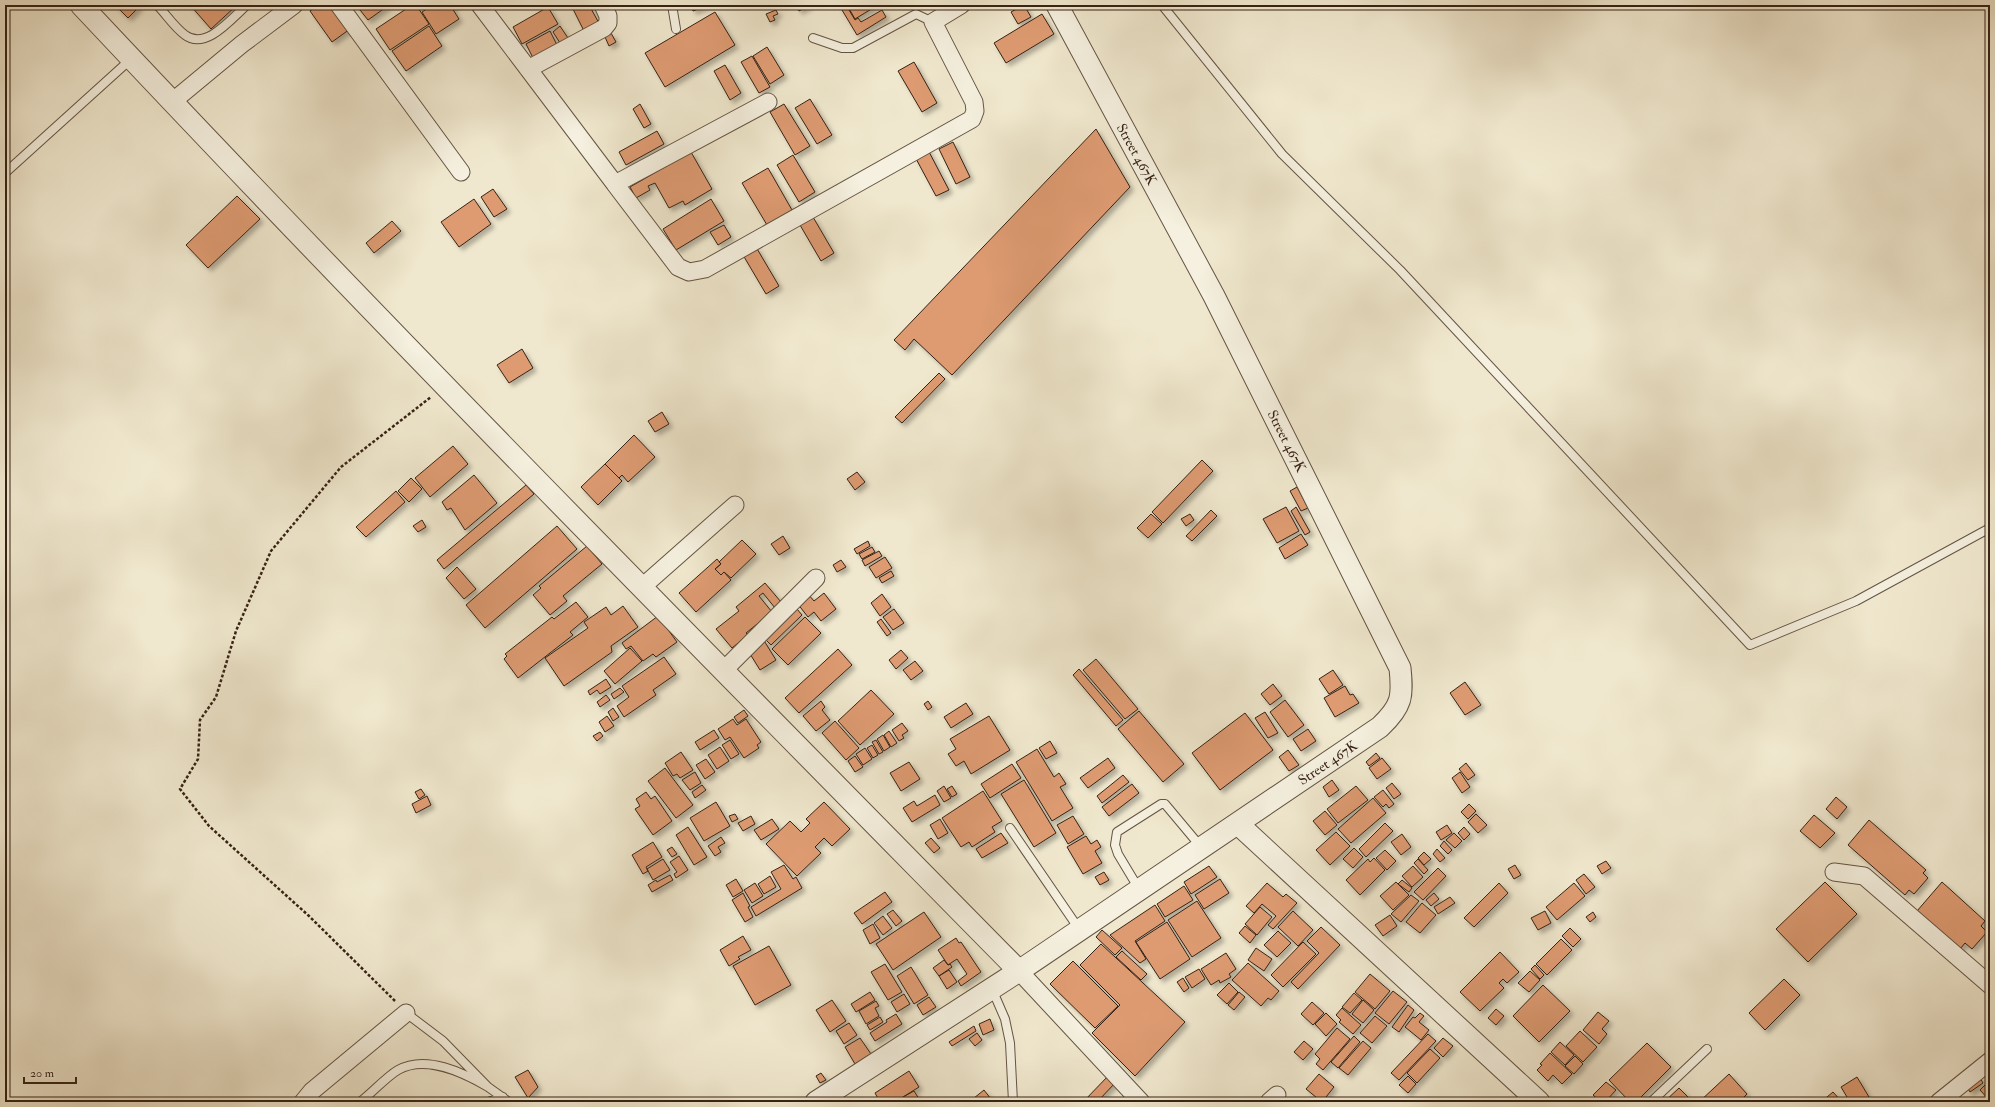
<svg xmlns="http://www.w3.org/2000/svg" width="1995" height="1107" font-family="'IM FELL Double Pica',serif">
  <defs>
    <filter id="shadow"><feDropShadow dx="3.5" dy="3.5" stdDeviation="2" flood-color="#0004"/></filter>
  </defs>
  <rect width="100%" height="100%" fill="#f0e8ce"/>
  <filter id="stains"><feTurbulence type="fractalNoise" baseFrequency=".005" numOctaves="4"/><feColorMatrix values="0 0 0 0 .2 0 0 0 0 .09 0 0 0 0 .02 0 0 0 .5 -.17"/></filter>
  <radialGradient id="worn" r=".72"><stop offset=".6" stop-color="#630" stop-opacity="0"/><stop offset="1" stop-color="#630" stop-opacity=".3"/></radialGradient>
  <path fill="#de9b72" stroke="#362215" filter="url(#shadow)" d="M115,5H139L140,6L128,18Z
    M190,5H237L211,29Z
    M319,5H332L350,29L332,42L310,11Z
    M356,5H389L368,20Z
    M412,5H416L429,24L390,50L376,29Z
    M433,5H456L452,8L459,19L436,34L422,12Z
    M571,5H589L600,25L585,33Z
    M691,5H709L693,11Z
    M796,5H810L799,11Z
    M839,5H846L855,20L858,18L861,22L882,10L886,17L857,35Z
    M847,5H878L855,19Z
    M1024,5L1031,17L1018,24L1011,12Z
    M548,7L558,24L522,44L513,27Z
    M776,10L778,14L773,16L775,20L770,22L766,14Z
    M715,12L735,45L665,87L645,53Z
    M1042,14L1054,34L1006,63L994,43Z
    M429,26L442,46L406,71L392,51Z
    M560,26L570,41L562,46L553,32Z
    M550,31L557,45L533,58L526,44Z
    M611,33L616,42L609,46L605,37Z
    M767,47L784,75L770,84L753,56Z
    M752,56L770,87L759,93L741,62Z
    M914,62L937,103L922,112L898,71Z
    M725,65L741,93L730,100L714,71Z
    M810,99L832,135L817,144L795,108Z
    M640,104L651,124L644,128L633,109Z
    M784,104L810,146L795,155L770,112Z
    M1096,129L1130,187L952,375L914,339L905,350L894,340Z
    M657,131L664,144L626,165L619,152Z
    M953,142L970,177L956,184L939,149Z
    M927,148L949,190L936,196L914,155Z
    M691,152L712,189L685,205L683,201L669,208L655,183L648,186L650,190L636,198L630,187Z
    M793,155L815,192L799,202L777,165Z
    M768,168L792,210L767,225L742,183Z
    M493,189L507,209L494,217L481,197Z
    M237,196L260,219L208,268L186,245Z
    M474,199L491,224L459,247L441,222Z
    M711,199L724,221L676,250L663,229Z
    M813,217L834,253L821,261L800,225Z
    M392,221L401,231L374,253L366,243Z
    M724,225L731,237L718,245L710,232Z
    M756,247L779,286L766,294L743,255Z
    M522,349L533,368L509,383L497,365Z
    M939,373L945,379L902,423L895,417Z
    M662,412L669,424L655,432L648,421Z
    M634,435L655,457L628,482L622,475L619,478L605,464Z
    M453,446L468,464L430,497L415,478Z
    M1202,460L1213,471L1163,523L1152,512Z
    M605,464L622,481L598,505L581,487Z
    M857,472L865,482L855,490L847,479Z
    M474,475L497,503L465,530L451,508L447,510L442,502Z
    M411,478L422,489L409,502L398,491Z
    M526,485L534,494L444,569L437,560Z
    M1297,487L1308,508L1301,511L1290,491Z
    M396,491L405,502L366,537L356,527Z
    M1286,507L1299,531L1277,543L1263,519Z
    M1296,507L1310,532L1305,535L1291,511Z
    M1211,510L1217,516L1192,541L1186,536Z
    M1151,514L1162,524L1148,538L1137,528Z
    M1190,514L1194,520L1186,526L1181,519Z
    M422,520L426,527L418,532L413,526Z
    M557,526L577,549L485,628L466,605Z
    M1301,534L1308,545L1285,559L1279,548Z
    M783,536L790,548L779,555L771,544Z
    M742,540L756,554L731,578L724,572L721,575L715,569L721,564L719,562Z
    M868,541L870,546L857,554L854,549Z
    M587,546L602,564L563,596L567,601L550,615L533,595L541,588L539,586Z
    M872,547L875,552L862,559L859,554Z
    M879,551L882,556L865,566L862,560Z
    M885,557L892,568L876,578L869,567Z
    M717,559L721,564L715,569L721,575L724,572L731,580L696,612L679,593Z
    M841,560L846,567L837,572L833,565Z
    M457,567L476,589L464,599L446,578Z
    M891,571L894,576L882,583L879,578Z
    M765,583L781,602L775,608L763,593L759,596L772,612L746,633L748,635L732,648L716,629L739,611L736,607Z
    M824,593L836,609L821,621L814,612L808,617L797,603L808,594L814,601Z
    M882,594L891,607L880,616L871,603Z
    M576,602L588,617L570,632L573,635L518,678L504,659L507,656L505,654L552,617L554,619Z
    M623,606L638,627L611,646L612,652L564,686L545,658L588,628L584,622L606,607L611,615Z
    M797,609L802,615L771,645L765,639Z
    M894,609L904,623L893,630L883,617Z
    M658,616L677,642L656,657L653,654L643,661L631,646L626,649L622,643Z
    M805,617L821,633L788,665L772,649Z
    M881,619L891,633L887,636L877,622Z
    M763,639L776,660L760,670L747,649Z
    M630,648L642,661L615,684L604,671Z
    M838,649L852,665L799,713L785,698Z
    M901,650L908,658L896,669L889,660Z
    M664,657L676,674L653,690L656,695L624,717L617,706L629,697L622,686Z
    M1096,659L1138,709L1125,719L1083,670Z
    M915,661L923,671L911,680L903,670Z
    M1079,669L1123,720L1116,726L1073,675Z
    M1333,670L1343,685L1329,694L1319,679Z
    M606,679L611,687L600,694L597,690L590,695L588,691Z
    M1465,682L1481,705L1465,715L1450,693Z
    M1273,684L1282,696L1270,705L1261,694Z
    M1345,686L1350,695L1353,694L1359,703L1335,717L1324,698Z
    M620,688L624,692L614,699L611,694Z
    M871,690L894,714L860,745L838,721Z
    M606,695L610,700L600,707L597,702Z
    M1285,700L1304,725L1288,737L1270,712Z
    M821,701L825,707L822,710L830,720L816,731L803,716Z
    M928,701L932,707L928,710L924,704Z
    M966,703L973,714L951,728L944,717Z
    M613,708L619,717L613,721L608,712Z
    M744,710L748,716L738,723L734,717Z
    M1139,711L1184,764L1163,782L1118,729Z
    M1265,712L1278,733L1268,738L1255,718Z
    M1245,713L1273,750L1220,790L1192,753Z
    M607,716L614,726L605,732L599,722Z
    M989,716L1010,750L971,774L964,761L956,766L948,754L956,749L950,739Z
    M733,719L737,725L746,719L761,742L757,745L759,748L744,758L730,737L725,740L718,729Z
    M835,721L859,748L846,760L822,733Z
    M902,723L908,731L902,735L904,738L899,741L892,730Z
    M1308,729L1316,741L1301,751L1293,739Z
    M714,730L719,738L700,750L695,742Z
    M889,731L897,743L891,747L884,735Z
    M600,732L603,736L597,741L593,736Z
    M883,735L890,747L884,751L877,739Z
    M730,740L739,754L731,759L722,745Z
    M876,740L883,752L879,754L872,742Z
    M1050,741L1057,753L1046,759L1039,748Z
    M872,745L878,755L873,758L867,748Z
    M720,747L729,761L717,769L708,755Z
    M865,748L872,759L863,765L856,754Z
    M1037,749L1054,777L1059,773L1066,784L1060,787L1073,808L1052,821L1016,762Z
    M1288,750L1299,765L1289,771L1279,757Z
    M681,752L693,770L680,778L677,774L673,776L665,763Z
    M1376,753L1380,758L1369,766L1366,762Z
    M855,756L863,767L855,772L848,761Z
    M1108,758L1115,768L1088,788L1080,778Z
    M1382,758L1391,769L1377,779L1369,768Z
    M706,759L715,772L705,779L696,765Z
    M909,762L920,779L901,791L890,773Z
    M1466,763L1475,775L1468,780L1459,769Z
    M1012,764L1021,778L990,798L981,784Z
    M665,768L693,805L676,818L648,781Z
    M695,772L701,783L690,790L682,780Z
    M1460,772L1470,787L1462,793L1452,778Z
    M1123,775L1129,782L1102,803L1097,796Z
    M1024,780L1056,833L1034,847L1001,794Z
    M1332,780L1339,790L1329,797L1323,787Z
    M1392,783L1401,794L1394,799L1386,788Z
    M1132,784L1139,793L1109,816L1102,807Z
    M702,785L706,790L695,798L692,792Z
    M944,786L951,798L944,802L937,791Z
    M952,786L957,794L952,797L947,789Z
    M1356,786L1368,800L1338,823L1327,809Z
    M421,789L425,795L419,799L415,792Z
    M1383,790L1394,804L1389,808L1386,804L1383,807L1374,797Z
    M983,791L1002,821L992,827L995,832L972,847L969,842L961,847L942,818Z
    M646,792L651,799L655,796L672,821L653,835L635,809L640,806L636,799Z
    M935,795L940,805L912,822L903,808L914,801L917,806Z
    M427,796L431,805L416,813L412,804Z
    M1836,797L1847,807L1837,819L1826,809Z
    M1373,798L1386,813L1351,843L1338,829Z
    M716,802L730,826L704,841L690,818Z
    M824,802L850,829L832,846L824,838L815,847L821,853L797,876L766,844L790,821L801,832L810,823L806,819Z
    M1469,804L1476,811L1468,819L1461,812Z
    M1325,811L1337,825L1325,835L1313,821Z
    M735,814L738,819L732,822L729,816Z
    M1476,814L1487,825L1478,833L1468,822Z
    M1814,815L1835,833L1820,848L1800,831Z
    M751,816L755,824L743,831L738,823Z
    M1073,816L1084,834L1068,844L1057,825Z
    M772,819L779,829L761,840L754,830Z
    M940,819L948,833L938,839L930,825Z
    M1869,820L1926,870L1923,873L1928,878L1914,894L1909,890L1905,895L1848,845Z
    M1385,823L1393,831L1366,857L1359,849Z
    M1447,825L1452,833L1441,840L1436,832Z
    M688,827L707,857L694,865L676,835Z
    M1464,827L1470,834L1464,840L1458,833Z
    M1336,832L1350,846L1330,865L1316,850Z
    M1001,833L1008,843L982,858L976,849Z
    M1454,833L1462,841L1455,848L1446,840Z
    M1402,834L1411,847L1401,855L1391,842Z
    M1086,836L1091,844L1097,840L1101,847L1095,851L1102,863L1083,874L1067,847Z
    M721,837L725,843L718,847L721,852L715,856L708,846Z
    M931,838L940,848L934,853L925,843Z
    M1444,841L1452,850L1448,854L1440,846Z
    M653,842L662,857L646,867L648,871L643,874L632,855Z
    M672,847L677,854L672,857L667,850Z
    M1354,848L1363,857L1353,868L1343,859Z
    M1437,849L1445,858L1440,862L1433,854Z
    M1385,850L1396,861L1387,870L1376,858Z
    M1424,852L1431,859L1424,865L1418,858Z
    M679,856L688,870L676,878L674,874L677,872L670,862Z
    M1374,858L1385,870L1360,895L1346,880L1368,859L1370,862Z
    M663,859L670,870L653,880L647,869Z
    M1418,859L1428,870L1424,874L1414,863Z
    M1606,861L1611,868L1602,874L1597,866Z
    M784,865L793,879L796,877L802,888L756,916L751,907L781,889L771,872Z
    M1515,865L1521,875L1514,879L1508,869Z
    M1209,866L1217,877L1191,894L1184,882Z
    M1413,866L1423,877L1412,887L1402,876Z
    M1438,868L1446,876L1423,900L1414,892Z
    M1104,872L1109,880L1100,885L1095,877Z
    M1584,874L1595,887L1586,894L1576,880Z
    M670,875L673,880L652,892L648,885L656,880L657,882Z
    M770,876L776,887L764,894L758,884Z
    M736,879L743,891L733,897L726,885Z
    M1220,879L1229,893L1204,909L1195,895Z
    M1402,880L1412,888L1409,892L1398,884Z
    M1396,882L1409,895L1393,910L1380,896Z
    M1825,882L1857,914L1808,962L1776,929Z
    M1942,882L1985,921L1981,926L1987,932L1972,949L1965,943L1960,949L1917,911Z
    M755,883L763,896L752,903L744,890Z
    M1267,883L1283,897L1286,894L1297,903L1273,929L1268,925L1276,916L1262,904L1254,913L1246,906Z
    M1499,883L1508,893L1474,927L1464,918Z
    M1574,883L1585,896L1557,920L1546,907Z
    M1184,886L1193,900L1165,917L1157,904Z
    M885,892L892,902L862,924L854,913Z
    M743,893L750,906L748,907L753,917L745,922L732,900Z
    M1434,893L1439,899L1431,906L1426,900Z
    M1411,895L1419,901L1401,922L1391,914Z
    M1450,897L1455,903L1438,914L1434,907Z
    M1197,901L1221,938L1192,957L1168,920Z
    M1422,903L1436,915L1420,933L1406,922Z
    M1155,905L1165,921L1135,941L1146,959L1140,963L1110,935Z
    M1260,907L1272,917L1257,935L1245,924Z
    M893,910L902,921L896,926L887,914Z
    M1293,911L1313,930L1298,946L1278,927Z
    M1545,911L1551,923L1538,930L1531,918Z
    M924,912L941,937L893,970L876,944Z
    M1593,912L1596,917L1590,922L1586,917Z
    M1390,915L1397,926L1383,936L1375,925Z
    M883,916L892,928L883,935L874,923Z
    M1167,922L1190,959L1160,979L1136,942Z
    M873,924L880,938L870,944L863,930Z
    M1245,926L1256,935L1250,943L1239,933Z
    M1321,927L1340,945L1298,989L1291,982L1319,953L1307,941Z
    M1570,928L1581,939L1573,947L1562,936Z
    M1102,930L1122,948L1115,955L1096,937Z
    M1278,931L1291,943L1277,957L1264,945Z
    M743,936L751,950L738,957L740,959L729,966L720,950Z
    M956,938L959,943L961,942L981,972L961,986L958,981L967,974L957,959L948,965L938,950Z
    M1561,939L1572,950L1547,975L1536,964Z
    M1303,942L1316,954L1283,987L1271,975Z
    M1101,944L1185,1022L1135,1076L1092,1033L1120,1005L1080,965Z
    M769,946L791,985L755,1005L733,966Z
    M1256,948L1272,959L1264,971L1248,960Z
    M1122,951L1147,974L1141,980L1116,957Z
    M1500,952L1519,972L1507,983L1503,979L1499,983L1504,988L1480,1011L1460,992Z
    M1226,953L1236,969L1229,974L1231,977L1220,983L1219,980L1211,985L1201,969Z
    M944,960L948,965L950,964L952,967L939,976L933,968Z
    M1073,961L1118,1006L1095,1028L1050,984Z
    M1248,963L1279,991L1271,1000L1268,998L1261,1006L1232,980Z
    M885,964L902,992L888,1000L871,972Z
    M1535,965L1544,975L1540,979L1531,969Z
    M911,967L928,995L914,1004L897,976Z
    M1199,969L1205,979L1192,988L1185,977Z
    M949,970L957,982L947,989L939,976Z
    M1530,971L1540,980L1529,992L1518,983Z
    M1370,974L1390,991L1375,1009L1355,992Z
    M1183,978L1189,988L1184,992L1177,982Z
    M1784,979L1800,995L1765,1030L1749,1013Z
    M1229,983L1238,992L1227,1004L1217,995Z
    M1543,985L1570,1011L1539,1042L1513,1016Z
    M1393,991L1407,1002L1389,1024L1375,1013Z
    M870,992L875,1000L856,1012L851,1004Z
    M1239,992L1245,997L1234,1010L1228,1005Z
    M1354,993L1362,1000L1350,1013L1342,1007Z
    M904,994L910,1004L897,1012L891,1002Z
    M929,997L936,1007L923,1015L917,1005Z
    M832,1000L846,1021L830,1032L816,1010Z
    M1363,1000L1374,1010L1363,1023L1352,1014Z
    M876,1001L879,1006L875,1008L879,1016L866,1024L859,1011Z
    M1312,1002L1324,1013L1313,1025L1301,1014Z
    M1408,1005L1414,1010L1399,1032L1392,1027Z
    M1342,1008L1361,1025L1353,1034L1339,1022L1341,1020L1336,1015Z
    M1496,1009L1504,1016L1496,1025L1488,1018Z
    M1598,1012L1609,1021L1602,1029L1607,1034L1599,1044L1583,1030Z
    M1326,1013L1337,1024L1326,1036L1315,1024Z
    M1420,1013L1424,1016L1419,1022L1429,1030L1421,1040L1405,1027L1413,1017L1415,1018Z
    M896,1014L902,1024L875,1041L870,1033L887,1022L886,1020Z
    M1375,1016L1387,1026L1372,1043L1360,1033Z
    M880,1017L883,1022L870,1030L867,1025Z
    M990,1019L994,1030L983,1035L979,1024Z
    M849,1023L857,1035L844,1044L836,1031Z
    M974,1026L976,1031L952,1046L949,1042Z
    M1337,1028L1350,1039L1323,1070L1316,1064L1320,1059L1315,1054Z
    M1580,1031L1597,1047L1583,1062L1566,1046Z
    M977,1033L982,1040L975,1046L969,1039Z
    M1428,1034L1436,1041L1399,1080L1391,1073Z
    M1354,1036L1360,1042L1338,1068L1331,1062Z
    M860,1038L871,1054L855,1064L845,1047Z
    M1443,1038L1453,1046L1443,1057L1434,1048Z
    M1304,1041L1313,1049L1303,1060L1294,1052Z
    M1363,1041L1371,1048L1348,1075L1339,1068Z
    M1560,1042L1574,1055L1565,1065L1551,1052Z
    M1647,1043L1671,1067L1636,1102H1630L1609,1080Z
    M1430,1049L1440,1058L1417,1083L1407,1073Z
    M1550,1053L1572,1074L1562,1084L1553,1075L1548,1081L1537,1070L1542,1065L1540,1064Z
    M1575,1056L1583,1064L1574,1074L1565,1066Z
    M528,1070L538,1087L528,1098L515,1077Z
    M909,1071L919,1087L895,1102H880L875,1093Z
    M821,1073L826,1080L820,1083L816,1076Z
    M1110,1074L1117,1081L1097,1102H1083Z
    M1319,1074L1334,1087L1322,1102L1306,1089Z
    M1729,1074L1747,1094L1739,1102H1699Z
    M1408,1076L1416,1084L1408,1093L1399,1085Z
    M1979,1076L1983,1083L1970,1092L1966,1085Z
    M1857,1077L1869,1097L1860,1102H1850L1841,1087Z
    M1606,1082L1616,1090L1605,1102H1601L1593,1095Z
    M1988,1082L1990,1084V1101L1980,1090Z
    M1679,1088L1689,1098L1685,1102H1664Z
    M984,1090L991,1099L987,1102H969Z
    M914,1091L921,1102H906L903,1097Z
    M1833,1092L1842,1102H1821Z"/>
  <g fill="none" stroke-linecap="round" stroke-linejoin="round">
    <g stroke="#645443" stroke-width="10">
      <path id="service" d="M157,5C166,14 174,27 185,35C206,51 232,18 247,5
        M672,5L676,29
        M1162,5L1282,154L1400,270L1750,645L1856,601L1990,528
        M5,7L7,5
        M813,38L842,48H853L916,14L933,22
        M5,173L131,59
        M1010,828L1079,929
        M1139,889L1118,854L1115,845L1117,832L1161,804H1165L1201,847
        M992,989L1005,1019L1010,1043L1013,1102
        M406,1013L443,1041L488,1087L509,1102
        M360,1102C372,1093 386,1077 398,1070C426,1054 464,1073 488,1087
        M488,1102L503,1097
        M1651,1102L1707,1049"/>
    </g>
    <g stroke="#645443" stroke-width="19">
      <path id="minor" d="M339,5L461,172
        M480,5L615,184
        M528,69L604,28L608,23V16L603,5
        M172,102L242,44L294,5
        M768,102L615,184L678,267L689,272L705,269L972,119L975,111L974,102L933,22L961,5
        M641,588L735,505
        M723,671L816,578
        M1834,872L1864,876L1990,985
        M1019,971L1141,1102
        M303,1102L312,1091L406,1013
        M1269,1102L1277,1095
        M1939,1102L1990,1061"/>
    </g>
    <g stroke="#645443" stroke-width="23">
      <g id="tertiary">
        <path d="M81,5C388,332 704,651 1019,971"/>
        <path d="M1238,824L1539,1102"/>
        <path id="s1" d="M816,1102L1019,971L1380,727C1402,706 1403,697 1400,668L1214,296L1057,5"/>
      </g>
    </g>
    <path stroke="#362215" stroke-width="2.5" stroke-dasharray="3 2" stroke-linecap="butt" d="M395,1001L309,916L209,826L180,789L198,759L200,720L216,697L236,631L271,551L341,467L431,397"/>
    <use href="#service" stroke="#f5f0df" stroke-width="8"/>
    <use href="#minor" stroke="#f5f0df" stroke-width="17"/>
    <use href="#tertiary" stroke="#f5f0df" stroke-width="21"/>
  </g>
  <g text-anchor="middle" stroke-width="3" stroke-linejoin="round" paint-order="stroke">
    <g font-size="14" fill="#362215" stroke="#f5f0df">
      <text transform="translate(1137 154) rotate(61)" y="5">Street 467K</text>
      <text transform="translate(1287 441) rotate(63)" y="5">Street 467K</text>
      <text dy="5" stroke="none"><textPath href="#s1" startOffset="614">Street 467K</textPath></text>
    </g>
  </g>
  <rect width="1995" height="1107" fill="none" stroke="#f0e8ce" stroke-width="20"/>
  <rect x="6" y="6" width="1983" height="1095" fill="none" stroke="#362215" stroke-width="2"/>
  <rect x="10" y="10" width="1975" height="1087" fill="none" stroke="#362215"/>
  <path d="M24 1077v6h52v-6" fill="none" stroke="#362215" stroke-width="2"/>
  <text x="30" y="1077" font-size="12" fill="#362215" stroke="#f5f0df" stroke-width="3" paint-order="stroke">20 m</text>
  <rect width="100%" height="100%" filter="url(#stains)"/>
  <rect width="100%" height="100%" fill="url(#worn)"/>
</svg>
